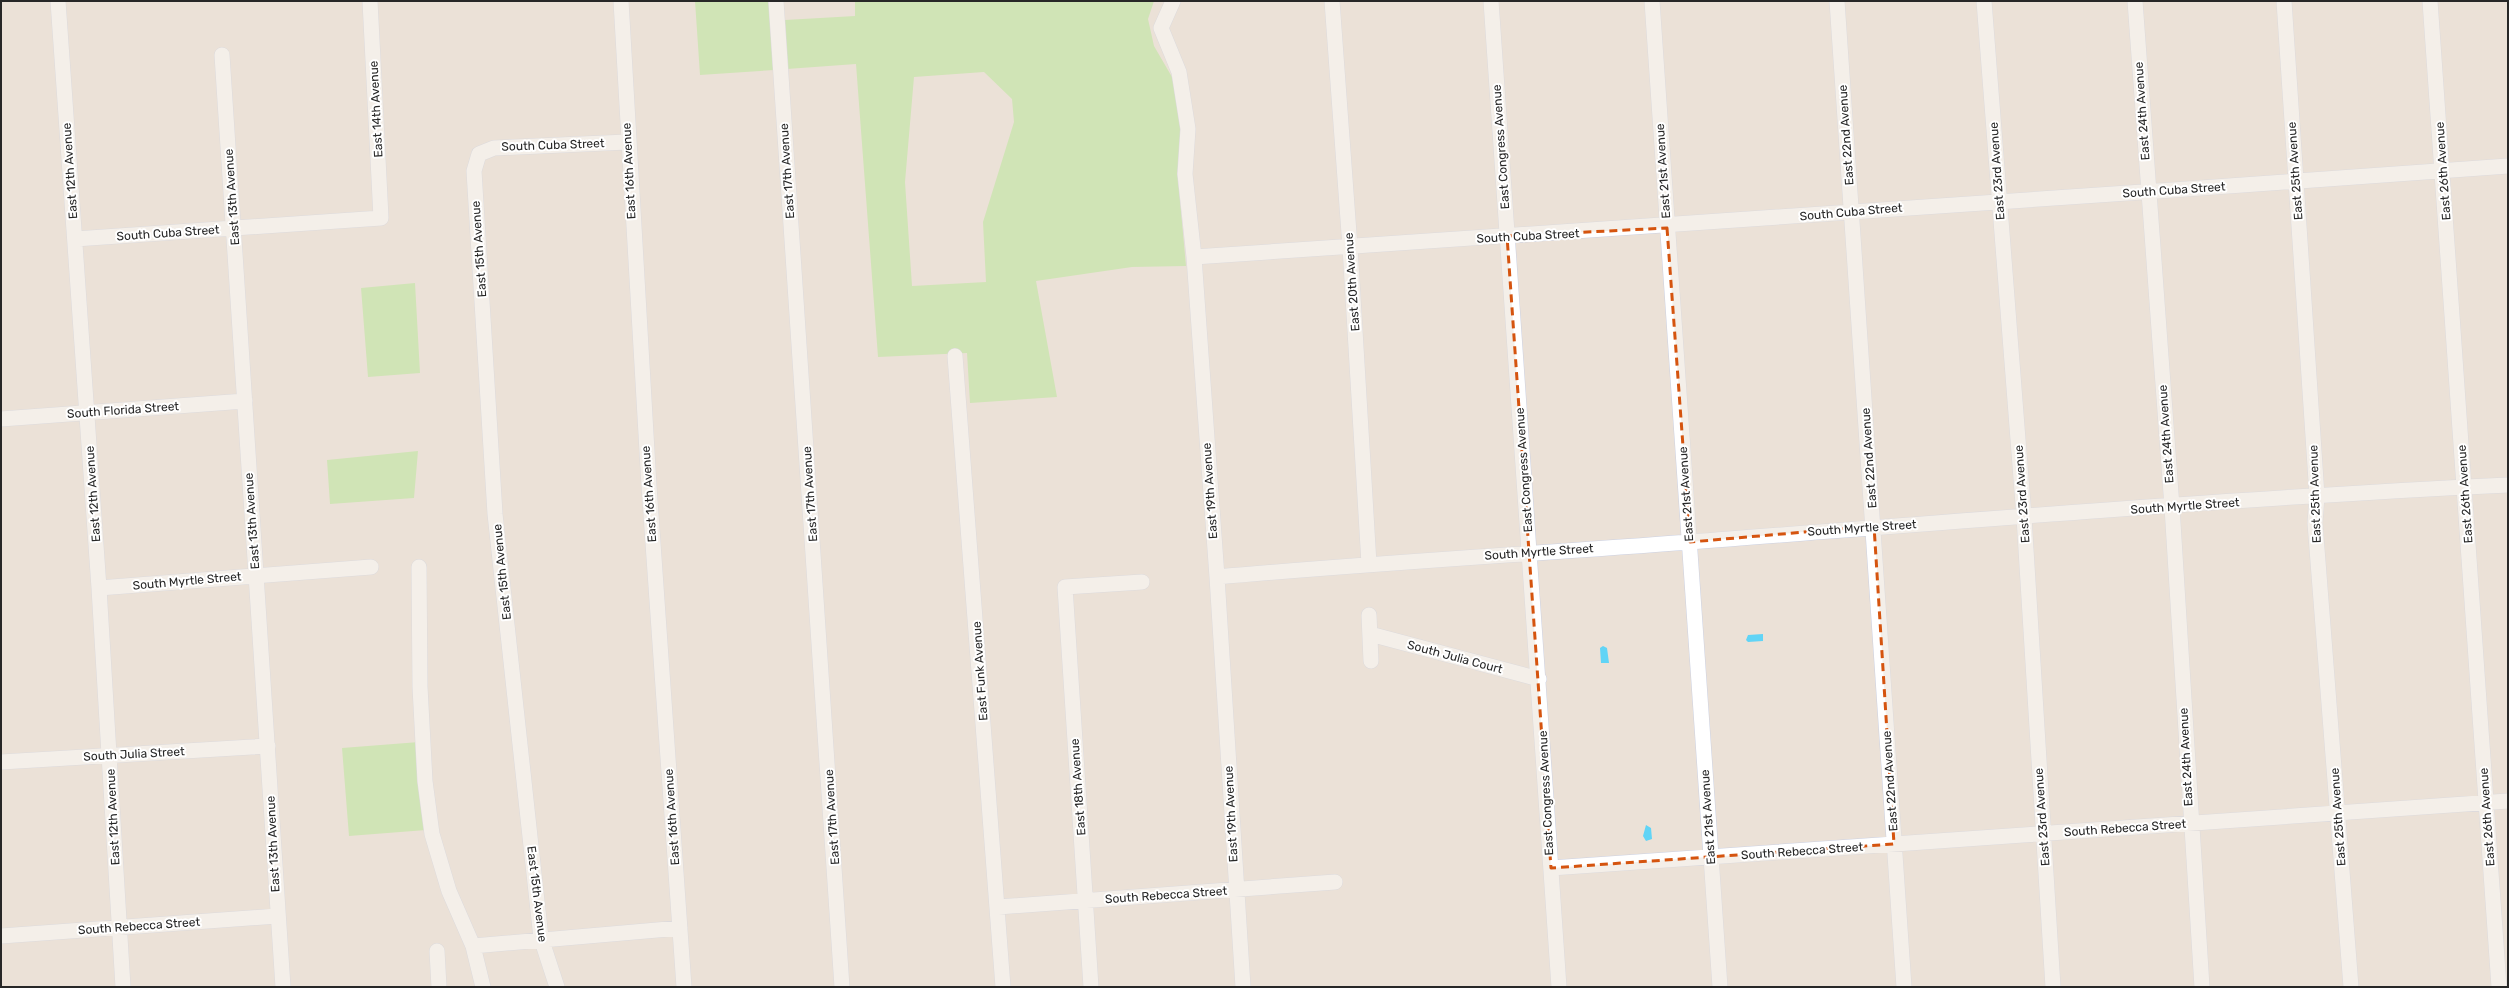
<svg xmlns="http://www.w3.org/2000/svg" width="2509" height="988" font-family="Rubik,sans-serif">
  <rect width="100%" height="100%" fill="#ebe1d7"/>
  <path fill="#b0e68f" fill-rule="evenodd" d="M695,1H769L774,70L700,75Z
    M855,1H1154L1148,19L1154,46L1172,77L1182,115L1178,178L1186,266L1132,267L1036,281L1057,397L970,403L967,353L878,357L856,64L787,69L785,20L855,16ZM984,72L1012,99L1014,122L983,222L986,282L912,286L905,182L914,77Z
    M415,283L420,373L368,377L361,288Z
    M418,451L414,498L330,504L327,460Z
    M419,742L426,830L349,836L342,748Z"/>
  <path fill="#61d4f6" d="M1763,634V641L1748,642L1746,640L1748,635Z
    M1603,646L1607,648L1609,663H1601L1600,648Z
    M1646,825L1651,828L1652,839L1646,841L1643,836Z"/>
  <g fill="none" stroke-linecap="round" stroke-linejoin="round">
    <g stroke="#ccd1e2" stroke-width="16">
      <path id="minor" d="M58,1L99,588L123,987
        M621,1L649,486L684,987
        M776,1L842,987
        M1173,1L1161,28L1179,72L1188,129L1185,174L1194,257L1217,577L1243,987
        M1332,1L1350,247L1369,564
        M1491,1L1559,987
        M1652,1L1720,987
        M1837,1L1904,987
        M1984,1L2024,517L2053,987
        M2135,1L2172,507L2202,987
        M2284,1L2317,496L2315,523L2351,987
        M2430,1L2499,987
        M222,55L283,987
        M75,239L381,218L370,1
        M1194,257C1632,230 2070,197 2508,166
        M955,356L1003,987
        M1,419L245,401
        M419,567L420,687L425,781L432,834L449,891L473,946L483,987
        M1217,577C1374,563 1532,554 1690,542C1963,521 2235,498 2508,485
        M99,588L371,567
        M1369,615L1371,661
        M1370,634L1539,679
        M1,762L268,746
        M1551,868L2508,801
        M998,907L1335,882
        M1,936L277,916
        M473,946L680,928
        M437,951L439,987
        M557,987L541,938L495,514L474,171L479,154L494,148L627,142
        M1091,987L1065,587L1142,582"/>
    </g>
    <use href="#minor" stroke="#fff" stroke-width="15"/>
  </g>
  <path d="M0 0H2509V988H0ZM1667,228L1690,542L1874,526L1894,844L1551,868L1507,236Z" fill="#ebe1d7" fill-opacity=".55" fill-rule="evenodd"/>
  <path fill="none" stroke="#d5540f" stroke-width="3" stroke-dasharray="8 5" stroke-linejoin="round" d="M1667,228L1690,542L1874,526L1894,844L1551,868L1507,236Z"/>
  <g text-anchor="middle" stroke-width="4" stroke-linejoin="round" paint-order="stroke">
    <g font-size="12" fill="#272727" stroke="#fff">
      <text transform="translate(376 109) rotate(-93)" y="4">East 14th Avenue</text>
      <text transform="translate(2142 111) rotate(-94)" y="4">East 24th Avenue</text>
      <text transform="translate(1846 135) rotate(-94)" y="4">East 22nd Avenue</text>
      <text transform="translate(553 145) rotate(-2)" y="4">South Cuba Street</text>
      <text transform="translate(1501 147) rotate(-94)" y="4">East Congress Avenue</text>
      <text transform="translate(70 171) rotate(-94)" y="4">East 12th Avenue</text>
      <text transform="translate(629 171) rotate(-93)" y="4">East 16th Avenue</text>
      <text transform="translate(787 171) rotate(-94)" y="4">East 17th Avenue</text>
      <text transform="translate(1663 171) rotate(-94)" y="4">East 21st Avenue</text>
      <text transform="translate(1997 171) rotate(-94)" y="4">East 23rd Avenue</text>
      <text transform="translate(2295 171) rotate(-94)" y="4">East 25th Avenue</text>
      <text transform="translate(2443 171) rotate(-94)" y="4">East 26th Avenue</text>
      <text transform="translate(2174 190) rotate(-4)" y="4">South Cuba Street</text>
      <text transform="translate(232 197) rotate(-94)" y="4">East 13th Avenue</text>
      <text transform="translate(1851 212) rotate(-5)" y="4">South Cuba Street</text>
      <text transform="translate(168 233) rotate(-4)" y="4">South Cuba Street</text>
      <text transform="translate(1528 236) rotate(-3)" y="4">South Cuba Street</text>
      <text transform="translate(479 249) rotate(-94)" y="4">East 15th Avenue</text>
      <text transform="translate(1352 282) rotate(-94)" y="4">East 20th Avenue</text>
      <text transform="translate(123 410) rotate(-4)" y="4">South Florida Street</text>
      <text transform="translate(2166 434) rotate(-94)" y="4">East 24th Avenue</text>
      <text transform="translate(1869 458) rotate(-94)" y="4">East 22nd Avenue</text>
      <text transform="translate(1524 470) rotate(-94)" y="4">East Congress Avenue</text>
      <text transform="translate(1210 491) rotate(-94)" y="4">East 19th Avenue</text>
      <text transform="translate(93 494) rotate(-94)" y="4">East 12th Avenue</text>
      <text transform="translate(649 494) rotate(-94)" y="4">East 16th Avenue</text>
      <text transform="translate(810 494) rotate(-94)" y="4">East 17th Avenue</text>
      <text transform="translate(1686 494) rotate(-94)" y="4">East 21st Avenue</text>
      <text transform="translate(2022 494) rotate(-94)" y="4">East 23rd Avenue</text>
      <text transform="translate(2315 494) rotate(-92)" y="4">East 25th Avenue</text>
      <text transform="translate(2465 494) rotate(-94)" y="4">East 26th Avenue</text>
      <text transform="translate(2185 506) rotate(-4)" y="4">South Myrtle Street</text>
      <text transform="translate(252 521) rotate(-94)" y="4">East 13th Avenue</text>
      <text transform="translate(1862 528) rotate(-4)" y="4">South Myrtle Street</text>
      <text transform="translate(1539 552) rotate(-4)" y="4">South Myrtle Street</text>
      <text transform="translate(502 572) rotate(-96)" y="4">East 15th Avenue</text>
      <text transform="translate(187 581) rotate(-5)" y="4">South Myrtle Street</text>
      <text transform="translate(1455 657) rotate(15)" y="4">South Julia Court</text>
      <text transform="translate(980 671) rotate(-94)" y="4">East Funk Avenue</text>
      <text transform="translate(134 754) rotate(-3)" y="4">South Julia Street</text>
      <text transform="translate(2186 757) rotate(-93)" y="4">East 24th Avenue</text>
      <text transform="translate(1890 781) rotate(-94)" y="4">East 22nd Avenue</text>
      <text transform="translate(1078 787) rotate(-94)" y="4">East 18th Avenue</text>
      <text transform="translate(1546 793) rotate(-93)" y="4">East Congress Avenue</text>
      <text transform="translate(1231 814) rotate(-93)" y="4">East 19th Avenue</text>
      <text transform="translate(113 817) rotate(-93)" y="4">East 12th Avenue</text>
      <text transform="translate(672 817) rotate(-94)" y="4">East 16th Avenue</text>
      <text transform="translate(832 817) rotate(-94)" y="4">East 17th Avenue</text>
      <text transform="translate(1708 817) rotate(-94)" y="4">East 21st Avenue</text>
      <text transform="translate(2042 817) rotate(-94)" y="4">East 23rd Avenue</text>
      <text transform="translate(2338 817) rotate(-94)" y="4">East 25th Avenue</text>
      <text transform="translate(2487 817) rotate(-94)" y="4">East 26th Avenue</text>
      <text transform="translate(2125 828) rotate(-4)" y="4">South Rebecca Street</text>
      <text transform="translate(273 844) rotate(-93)" y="4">East 13th Avenue</text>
      <text transform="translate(1802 851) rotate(-4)" y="4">South Rebecca Street</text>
      <text transform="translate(537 894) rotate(83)" y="4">East 15th Avenue</text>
      <text transform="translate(1166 895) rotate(-4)" y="4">South Rebecca Street</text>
      <text transform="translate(139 926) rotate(-4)" y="4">South Rebecca Street</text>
    </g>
  </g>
  <rect width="2509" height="988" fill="none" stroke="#272727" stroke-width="4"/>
</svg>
